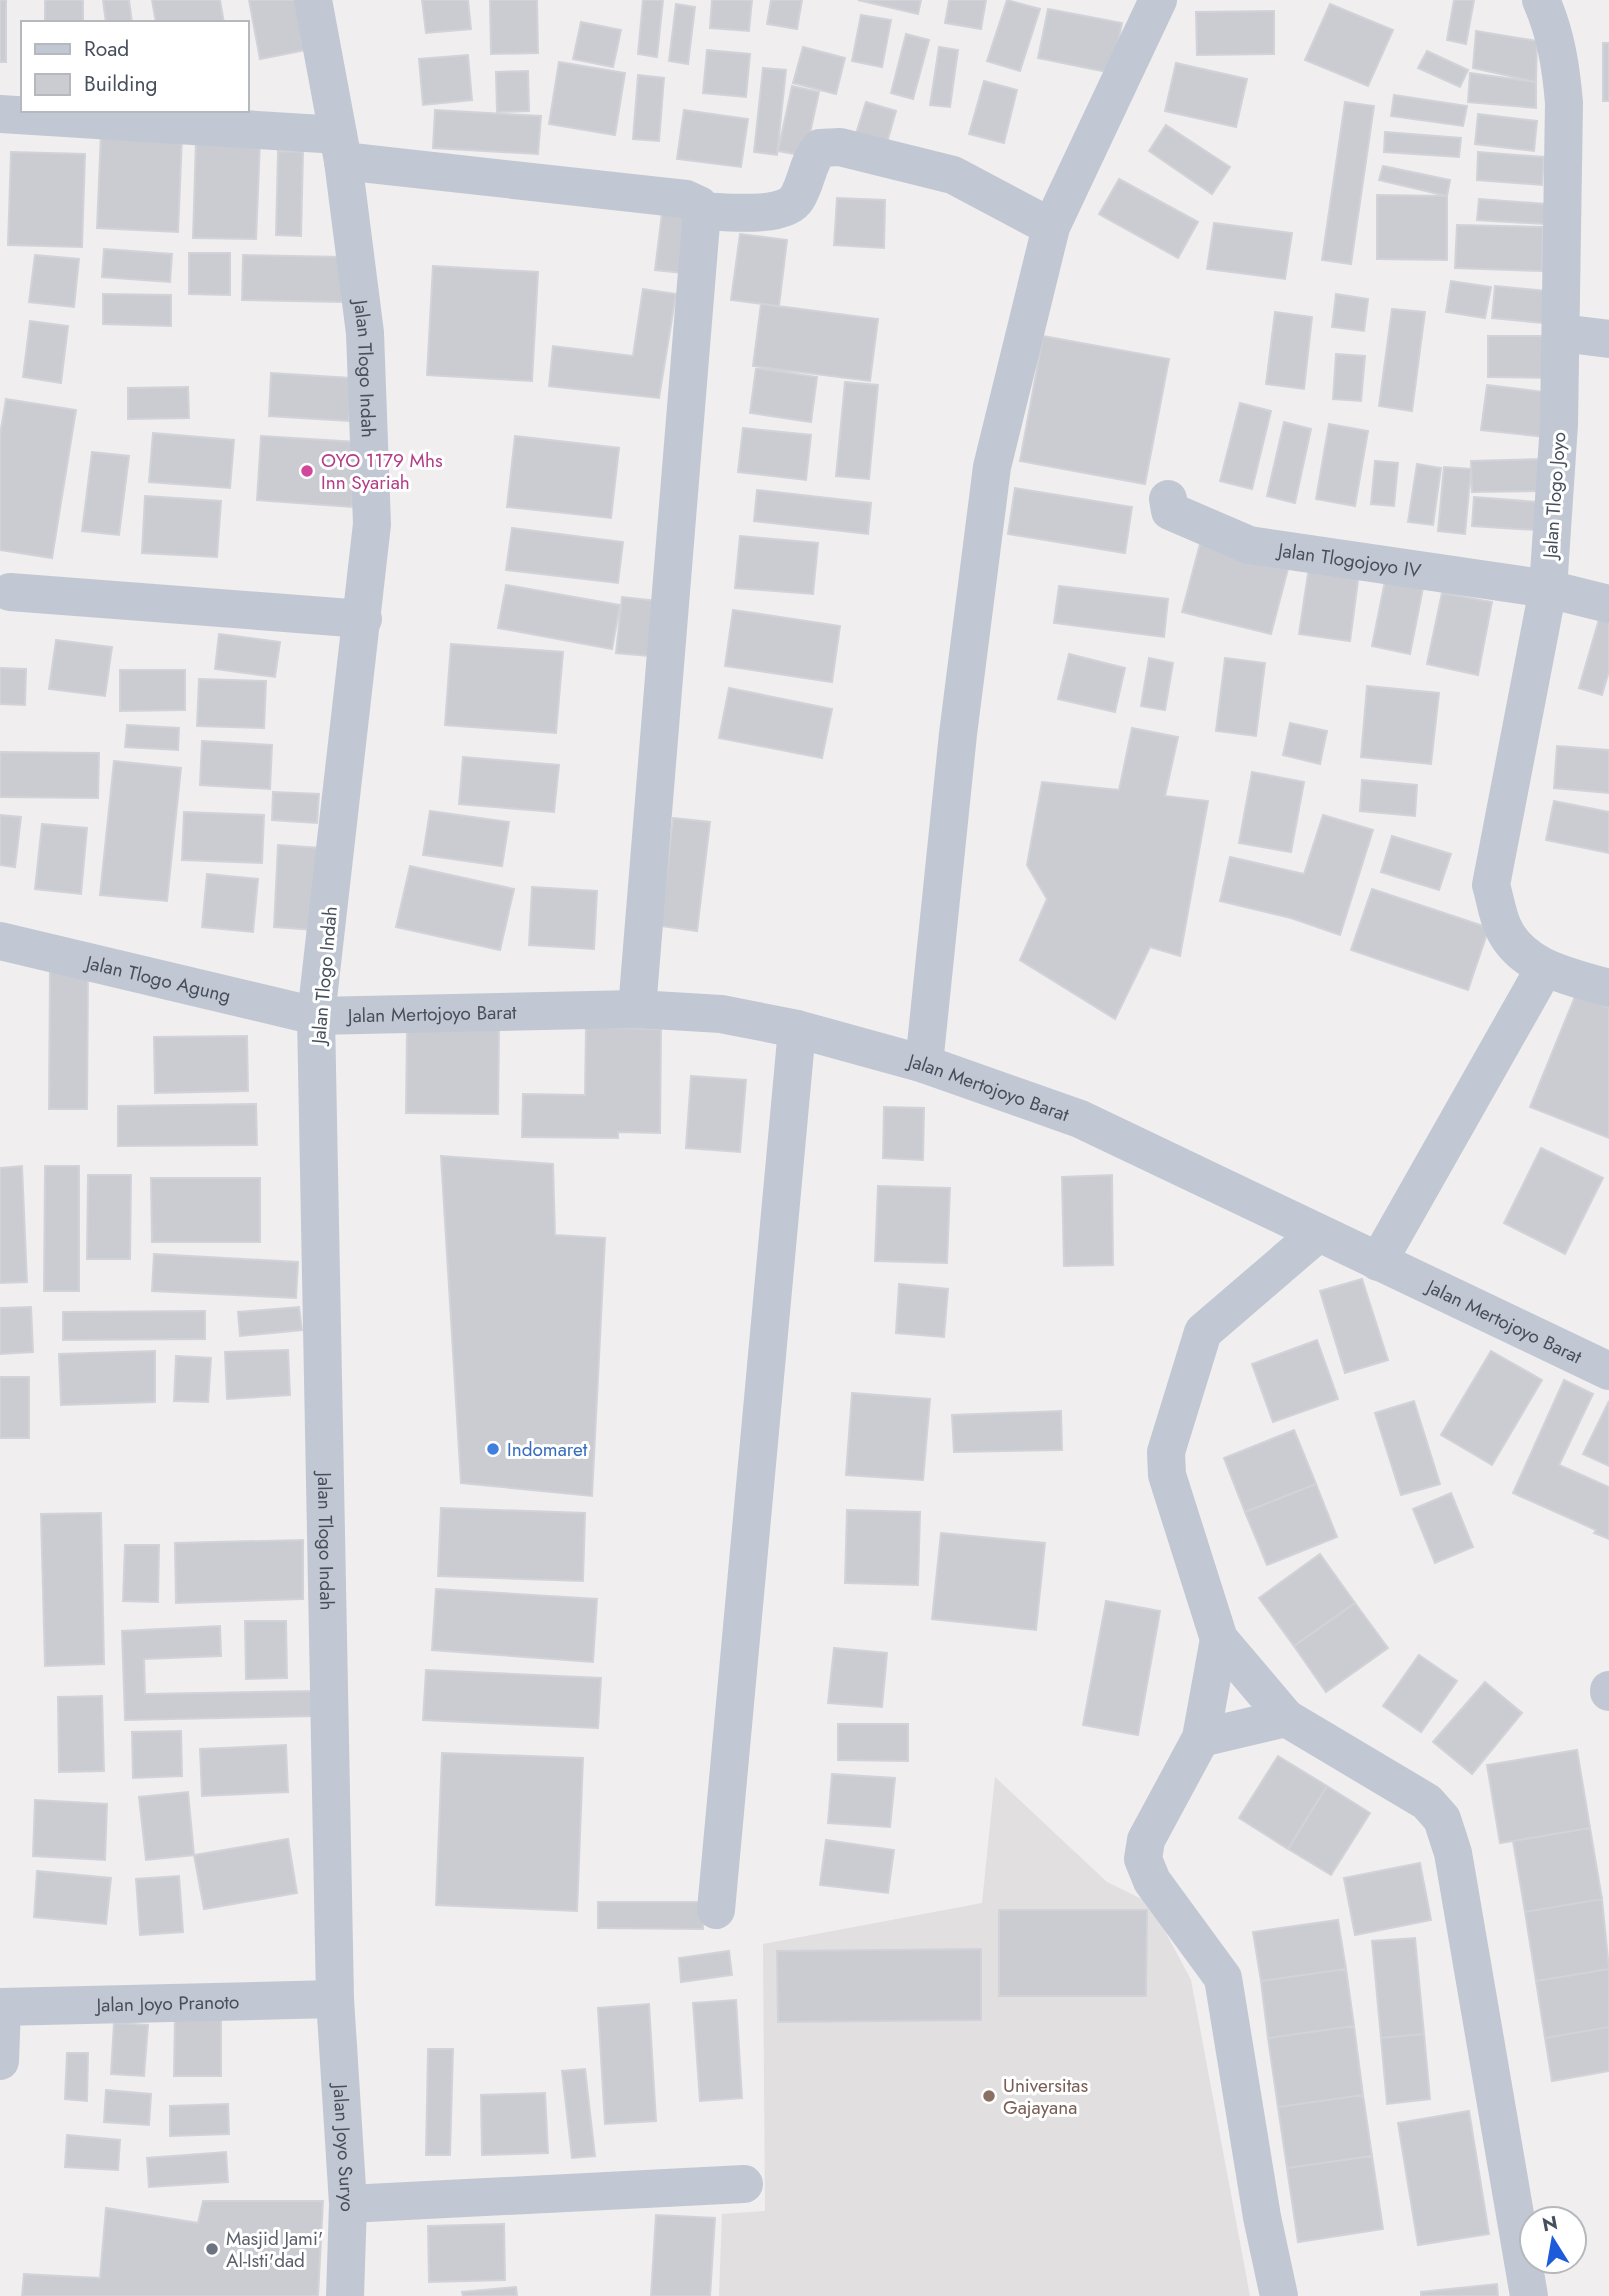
<svg xmlns="http://www.w3.org/2000/svg" width="1609" height="2296" font-family="Jost,sans-serif">
  <rect width="100%" height="100%" fill="#f0eeee"/>
  <path fill="#e1dfe0" d="M995,1777L1107,1882L1150,1903L1191,1980L1250,2296H719L722,2214L765,2211L763,1944L982,1903Z"/>
  <path fill="#caccd2" stroke="#d2d3d9" stroke-width="2" d="M0,0H6V62H0Z
    M45,0H83V23H45Z
    M103,0H129L132,23H106Z
    M152,0H220L224,23H156Z
    M249,0H312L321,47L260,59Z
    M422,0H468L471,29L426,33Z
    M490,0H537L538,53L491,54Z
    M643,0H663L657,57L638,54Z
    M712,0H752L749,31L710,28Z
    M771,0H802L797,29L767,24Z
    M858,0H921L918,14Z
    M949,0H986L981,29L945,23Z
    M1007,0L1040,9L1020,71L987,61Z
    M1454,0H1474L1466,44L1447,40Z
    M676,4L695,7L688,64L669,61Z
    M1330,4L1393,30L1368,86L1305,60Z
    M1048,9L1122,23L1112,73L1038,58Z
    M1274,11V54L1197,55L1196,12Z
    M861,15L891,20L882,67L852,61Z
    M581,22L621,30L613,67L573,59Z
    M1476,31L1537,41L1536,82L1473,68Z
    M906,34L929,40L913,99L891,93Z
    M1603,43H1609V101H1603Z
    M803,47L845,58L836,94L793,83Z
    M939,47L958,50L950,107L930,105Z
    M707,50L750,54L746,97L703,93Z
    M1427,51L1468,70L1460,87L1418,68Z
    M468,55L472,100L423,105L419,59Z
    M559,62L625,73L615,135L549,124Z
    M1176,63L1247,79L1236,127L1165,111Z
    M763,68L786,70L777,155L754,152Z
    M528,71L529,111L497,112L496,72Z
    M1470,73L1536,82V108L1468,102Z
    M638,75L664,78L659,141L633,139Z
    M984,81L1017,90L1004,143L969,134Z
    M792,86L819,92L805,156L778,151Z
    M1394,95L1467,106L1463,126L1391,116Z
    M866,102L896,111L884,153L853,143Z
    M1345,102L1374,106L1351,264L1322,260Z
    M435,110L541,116L538,154L433,148Z
    M684,110L748,119L741,167L677,159Z
    M1478,114L1537,121L1534,151L1475,144Z
    M1166,125L1230,167L1212,194L1149,151Z
    M1385,132L1461,138L1459,157L1384,152Z
    M101,133L182,137L178,232L97,228Z
    M196,139L260,142L256,239L193,238Z
    M278,151L303,152L301,236L276,235Z
    M11,152L85,154L82,247L8,245Z
    M1478,152L1544,157L1542,185L1477,180Z
    M1383,166L1450,180L1447,196L1379,180Z
    M1119,179L1198,222L1178,258L1099,214Z
    M1377,195L1447,196V260L1377,259Z
    M837,198L885,200L884,248L834,245Z
    M1479,199L1546,204L1545,224L1477,220Z
    M662,213L689,216L683,273L655,270Z
    M1214,223L1292,233L1285,279L1207,269Z
    M1457,225L1543,227L1542,271L1455,268Z
    M740,234L787,240L779,306L731,300Z
    M104,249L172,254L170,282L102,277Z
    M189,253H230V295L189,294Z
    M35,255L79,259L74,307L29,302Z
    M243,255L343,257L342,302L242,300Z
    M433,266L538,272L532,381L427,375Z
    M1451,281L1491,287L1485,318L1446,312Z
    M1495,286L1556,292L1553,324L1492,318Z
    M643,289L676,294L659,398L549,386L553,346L633,356Z
    M103,294L171,295V326L103,324Z
    M1336,294L1368,299L1364,331L1332,327Z
    M761,304L878,319L870,381L753,366Z
    M1392,309L1425,312L1412,411L1379,406Z
    M1275,312L1312,317L1304,389L1266,384Z
    M30,321L68,326L61,383L23,377Z
    M1043,336L1169,359L1145,484L1020,461Z
    M1488,336H1553V378L1488,377Z
    M1336,354L1365,356L1361,401L1333,399Z
    M756,368L817,377L811,422L750,413Z
    M271,373L351,378L349,421L269,416Z
    M845,382L878,385L869,479L836,476Z
    M1487,385L1552,393L1546,437L1481,430Z
    M188,387L189,418L128,419V388Z
    M6,399L76,410L52,558L0,550V435Z
    M1240,403L1271,411L1252,489L1220,481Z
    M1284,422L1311,429L1295,503L1267,496Z
    M1329,424L1368,431L1355,506L1316,499Z
    M743,428L811,435L806,480L738,472Z
    M153,433L234,440L230,488L149,482Z
    M261,436L357,442L352,507L257,500Z
    M515,436L619,448L611,518L507,507Z
    M92,452L129,456L119,535L82,531Z
    M1541,459L1542,491L1472,492L1471,461Z
    M1375,461L1398,463L1394,506L1371,504Z
    M1417,464L1441,468L1433,525L1408,522Z
    M1444,467L1471,469L1465,534L1438,531Z
    M1015,488L1132,507L1125,553L1008,534Z
    M757,490L871,503L868,534L754,521Z
    M145,496L221,501L217,557L142,553Z
    M1474,497L1537,502L1534,530L1472,526Z
    M512,528L623,542L618,583L506,570Z
    M740,536L818,543L813,594L735,588Z
    M1200,544L1289,565L1271,634L1182,612Z
    M1309,567L1359,573L1350,641L1299,634Z
    M1385,581L1423,588L1410,654L1372,646Z
    M506,585L620,605L612,649L498,628Z
    M1059,586L1168,599L1164,637L1054,623Z
    M1442,593L1492,602L1478,675L1427,664Z
    M622,597L666,602L660,657L616,653Z
    M1602,609L1609,611V671L1602,695L1579,688Z
    M733,610L840,626L832,682L725,666Z
    M219,634L280,642L275,677L215,669Z
    M56,640L112,647L105,696L49,689Z
    M451,644L563,652L556,733L445,725Z
    M1069,654L1125,668L1115,712L1058,699Z
    M1149,658L1173,663L1165,710L1141,706Z
    M1225,658L1265,663L1256,736L1216,731Z
    M0,668L26,669L25,705L0,704Z
    M120,670H185V710L120,711Z
    M199,679L266,681L264,728L197,726Z
    M1367,686L1439,693L1431,764L1361,757Z
    M729,688L832,709L822,758L719,738Z
    M1290,723L1327,731L1320,764L1283,755Z
    M127,725L179,728L178,750L125,747Z
    M1132,728L1178,737L1165,796L1208,801L1180,956L1150,947L1115,1019L1020,960L1047,899L1027,865L1042,782L1119,790Z
    M202,741L272,745L270,789L200,785Z
    M1557,746L1609,750V793L1554,788Z
    M0,752L99,753L98,798L0,797Z
    M463,757L559,765L554,812L459,804Z
    M114,761L181,768L167,901L100,895Z
    M1252,772L1304,782L1291,852L1239,843Z
    M1362,780L1417,785L1415,816L1360,811Z
    M273,792L319,794L317,823L272,820Z
    M1554,801L1609,812V853L1546,840Z
    M430,811L509,822L502,866L423,855Z
    M184,812L264,815L262,863L182,860Z
    M0,815L21,817L15,867L0,865Z
    M1323,815L1373,830L1340,935L1291,918L1220,901L1230,857L1304,874Z
    M673,818L710,822L697,931L661,926Z
    M42,824L87,828L81,894L35,889Z
    M1392,836L1451,854L1439,890L1381,872Z
    M278,845L320,848L315,930L274,927Z
    M410,866L514,889L500,950L396,927Z
    M207,874L258,879L253,932L202,927Z
    M532,887L597,891L594,949L529,945Z
    M1372,889L1489,928L1468,990L1351,950Z
    M50,969H88L87,1109H49Z
    M1576,994L1609,1008V1138L1530,1107Z
    M407,1026L499,1027L498,1114L406,1113Z
    M586,1027L661,1029L660,1133L618,1132V1138L522,1137L523,1094L585,1095Z
    M247,1036L248,1091L155,1093L154,1037Z
    M691,1076L746,1080L740,1152L686,1148Z
    M256,1104L257,1145L118,1146V1106Z
    M884,1107L924,1108L923,1160L883,1158Z
    M1541,1148L1603,1178L1565,1254L1504,1223Z
    M441,1156L553,1164L555,1235L605,1238L592,1496L461,1483Z
    M22,1166L27,1282L0,1283V1168Z
    M45,1166H79V1291H44Z
    M88,1175H131L130,1259H87Z
    M1112,1175L1113,1265L1064,1266L1062,1177Z
    M151,1178H260V1242H152Z
    M878,1186L950,1188L947,1263L875,1261Z
    M154,1254L298,1262L296,1298L152,1291Z
    M1362,1279L1388,1360L1345,1373L1320,1291Z
    M899,1284L948,1289L944,1337L896,1333Z
    M31,1307L33,1352L0,1354V1308Z
    M299,1307L302,1330L240,1336L238,1312Z
    M205,1311V1339L63,1340V1312Z
    M1317,1340L1338,1399L1273,1422L1252,1364Z
    M288,1350L290,1395L227,1399L225,1352Z
    M155,1351V1402L61,1405L59,1354Z
    M1491,1351L1542,1380L1492,1465L1441,1435Z
    M176,1356L211,1358L208,1402L174,1401Z
    M0,1377H29V1438H0Z
    M1564,1380L1593,1394L1559,1465L1609,1487V1539L1594,1533L1596,1530L1513,1493Z
    M852,1393L930,1399L923,1480L846,1475Z
    M1414,1401L1440,1484L1401,1495L1375,1413Z
    M1609,1401V1466L1583,1454Z
    M1061,1411L1062,1450L954,1452L952,1415Z
    M1294,1430L1316,1484L1245,1512L1224,1458Z
    M1316,1484L1337,1537L1267,1565L1245,1512Z
    M1451,1493L1473,1547L1435,1563L1413,1509Z
    M441,1508L585,1513L583,1581L438,1576Z
    M847,1510L920,1512L918,1585L845,1583Z
    M101,1513L104,1664L45,1666L41,1514Z
    M941,1533L1045,1543L1036,1630L932,1619Z
    M303,1540V1599L176,1603L175,1543Z
    M125,1545H159L158,1602L123,1601Z
    M1320,1554L1355,1603L1294,1646L1259,1598Z
    M436,1589L597,1599L593,1662L432,1650Z
    M1106,1601L1160,1611L1138,1735L1083,1725Z
    M1355,1603L1388,1648L1326,1692L1294,1646Z
    M245,1621H286L287,1678L246,1679Z
    M220,1626L221,1656L144,1659L145,1694L318,1691V1716L125,1720L122,1631Z
    M834,1648L887,1653L882,1707L828,1703Z
    M1419,1655L1457,1681L1421,1732L1383,1706Z
    M426,1670L601,1678L598,1728L423,1720Z
    M1485,1682L1522,1713L1472,1774L1433,1742Z
    M102,1696L104,1771L59,1772L58,1697Z
    M838,1724H908V1761L838,1760Z
    M181,1731L182,1776L133,1778L132,1732Z
    M286,1745L288,1792L202,1796L200,1749Z
    M1577,1750L1590,1828L1500,1843L1487,1765Z
    M442,1753L583,1758L577,1911L436,1905Z
    M1278,1756L1327,1786L1288,1849L1239,1818Z
    M832,1774L895,1778L890,1827L828,1823Z
    M1327,1786L1370,1813L1331,1875L1288,1849Z
    M188,1792L194,1855L146,1860L139,1797Z
    M35,1800L107,1804L105,1860L33,1856Z
    M1590,1828L1602,1899L1525,1912L1513,1841Z
    M288,1839L297,1893L204,1909L194,1855Z
    M826,1840L894,1850L888,1893L820,1885Z
    M1420,1863L1431,1920L1355,1935L1344,1878Z
    M37,1871L111,1878L106,1924L34,1917Z
    M179,1876L183,1932L140,1935L136,1879Z
    M1602,1899L1609,1969L1536,1981L1525,1912Z
    M598,1902H703V1929L598,1928Z
    M999,1910H1147L1146,1996H999Z
    M1338,1920L1346,1969L1261,1981L1253,1932Z
    M1415,1938L1424,2034L1381,2038L1372,1941Z
    M981,1949V2020L778,2022L777,1951Z
    M729,1951L732,1975L681,1982L679,1958Z
    M1346,1969L1354,2026L1268,2038L1261,1981Z
    M1609,1969V2027L1545,2038L1536,1981Z
    M736,2000L742,2098L700,2101L693,2003Z
    M649,2004L656,2121L605,2124L598,2008Z
    M175,2018H221V2076H174Z
    M114,2023L148,2025L144,2076L111,2074Z
    M1354,2026L1363,2095L1278,2107L1268,2038Z
    M1609,2027V2071L1552,2081L1545,2038Z
    M1424,2034L1430,2099L1387,2104L1381,2038Z
    M428,2049H453L450,2155H426Z
    M67,2053H88L87,2101L65,2099Z
    M585,2069L595,2156L572,2158L562,2071Z
    M106,2090L151,2094L149,2125L104,2122Z
    M545,2093L548,2153L482,2155L481,2095Z
    M1363,2095L1372,2156L1287,2168L1278,2107Z
    M228,2104L229,2134L170,2136V2106Z
    M1469,2111L1489,2234L1418,2245L1398,2123Z
    M67,2135L120,2140L118,2170L65,2167Z
    M226,2152L228,2182L149,2187L147,2158Z
    M1372,2156L1383,2229L1298,2242L1287,2168Z
    M203,2201H323L318,2296H22L24,2274L100,2278L106,2208L198,2223Z
    M656,2215L715,2218L710,2296H651Z
    M504,2224L505,2280L429,2282L428,2226Z
    M1497,2284L1498,2296H1421V2292Z
    M516,2287L517,2296H463L462,2292Z"/>
  <g fill="none" stroke-linecap="round" stroke-linejoin="round">
    <g stroke="#c1c8d3" stroke-width="38">
      <path id="s1" d="M313,0L343,161L365,333L372,524L316,1016L335,1999L348,2204L345,2296"/>
      <path d="M1541,0C1556,34 1561,67 1564,103L1559,424L1548,589L1491,885C1495,898 1497,914 1503,927C1521,968 1571,977 1609,988"/>
      <path d="M0,114L338,135"/>
      <path d="M343,161L686,199L699,205L702,211C725,212 785,219 797,198C807,182 807,163 820,148L840,147L953,175L1051,227"/>
      <path d="M1561,333L1609,339"/>
      <path id="s2" d="M1168,499L1170,511L1249,545L1548,589L1609,604"/>
      <path d="M10,592L363,619"/>
      <path id="s3" d="M0,941L316,1016L637,1009L721,1014L797,1029L924,1064L1080,1119L1609,1371"/>
      <path d="M637,1009L702,211"/>
      <path d="M924,1064L958,734L992,467L1051,227L1158,0"/>
      <path d="M1317,1234L1203,1332L1166,1452L1167,1475L1219,1639L1286,1718L1427,1802L1442,1819L1453,1853L1529,2296"/>
      <path d="M1378,1262L1544,969"/>
      <path d="M1219,1639L1201,1738L1146,1840L1143,1859L1152,1881L1223,1978L1262,2217L1279,2296"/>
      <path d="M1609,1690V1692"/>
      <path d="M1201,1738L1286,1718"/>
      <path d="M716,1910L797,1029"/>
      <path id="s4" d="M0,2007L335,1999"/>
      <path d="M0,2061L2,2007"/>
      <path d="M348,2204L744,2184"/>
    </g>
  </g>
  <circle fill="#d1479c" stroke="#fff" stroke-width="2.5" cx="307" cy="471" r="7"/>
  <circle fill="#3f7fe0" stroke="#fff" stroke-width="2.5" cx="493" cy="1449" r="7"/>
  <circle fill="#8d6e63" stroke="#fff" stroke-width="2.5" cx="989" cy="2096" r="7"/>
  <circle fill="#6b7280" stroke="#fff" stroke-width="2.5" cx="212" cy="2249" r="7"/>
  <g text-anchor="middle" stroke-width="6" stroke-linejoin="round" paint-order="stroke">
    <g font-size="19" fill="#464f5b" stroke="#fff">
      <text dy="7" stroke="none"><textPath href="#s1" startOffset="373">Jalan Tlogo Indah</textPath></text>
      <text transform="translate(1554 495) rotate(-86)" y="7">Jalan Tlogo Joyo</text>
      <text dy="7" stroke="none"><textPath href="#s2" startOffset="200">Jalan Tlogojoyo IV</textPath></text>
      <text transform="translate(324 975) rotate(-85)" y="7">Jalan Tlogo Indah</text>
      <text dy="7" stroke="none"><textPath href="#s3" startOffset="163">Jalan Tlogo Agung</textPath></text>
      <text dy="7" stroke="none"><textPath href="#s3" startOffset="441">Jalan Mertojoyo Barat</textPath></text>
      <text dy="7" stroke="none"><textPath href="#s3" startOffset="1008">Jalan Mertojoyo Barat</textPath></text>
      <text dy="7" stroke="none"><textPath href="#s3" startOffset="1575">Jalan Mertojoyo Barat</textPath></text>
      <text dy="7" stroke="none"><textPath href="#s1" startOffset="1549">Jalan Tlogo Indah</textPath></text>
      <text dy="7" stroke="none"><textPath href="#s4" startOffset="168">Jalan Joyo Pranoto</textPath></text>
      <text dy="7" stroke="none"><textPath href="#s1" startOffset="2156">Jalan Joyo Suryo</textPath></text>
    </g>
    <g font-size="19" fill="#b23c85" stroke="#fff" text-anchor="start">
      <text x="321" y="467">OYO 1179 Mhs<tspan x="321" dy="22">Inn Syariah</tspan></text>
    </g>
    <g font-size="19" fill="#366cbe" stroke="#fff" text-anchor="start">
      <text x="507" y="1456">Indomaret</text>
    </g>
    <g font-size="19" fill="#785e54" stroke="#fff" text-anchor="start">
      <text x="1003" y="2092">Universitas<tspan x="1003" dy="22">Gajayana</tspan></text>
    </g>
    <g font-size="19" fill="#5b616d" stroke="#fff" text-anchor="start">
      <text x="226" y="2245">Masjid Jami'<tspan x="226" dy="22">Al-Isti'dad</tspan></text>
    </g>
  </g>
  <rect x="21" y="21" width="228" height="91" fill="#ffffff" stroke="#b5b9bd" stroke-width="2"/>
  <rect x="35" y="44" width="35" height="10" fill="#c1c8d3" stroke="#b5b9bd" stroke-width="2"/>
  <text x="84" y="56" font-size="21" fill="#464f5b">Road</text>
  <rect x="35" y="74" width="35" height="21" fill="#caccd2" stroke="#b5b9bd" stroke-width="2"/>
  <text x="84" y="91" font-size="21" fill="#464f5b">Building</text>
  <g transform="translate(1553 2240) rotate(349)"><circle r="33" fill="#ffffff" stroke="#b5b9bd" stroke-width="2"/>
  <path d="M0-5L12 26L0 18L-12 26Z" fill="#1d5bdb"/>
  <text y="-10" font-size="19" font-weight="bold" text-anchor="middle" fill="#464f5b">N</text>
  </g>
</svg>
